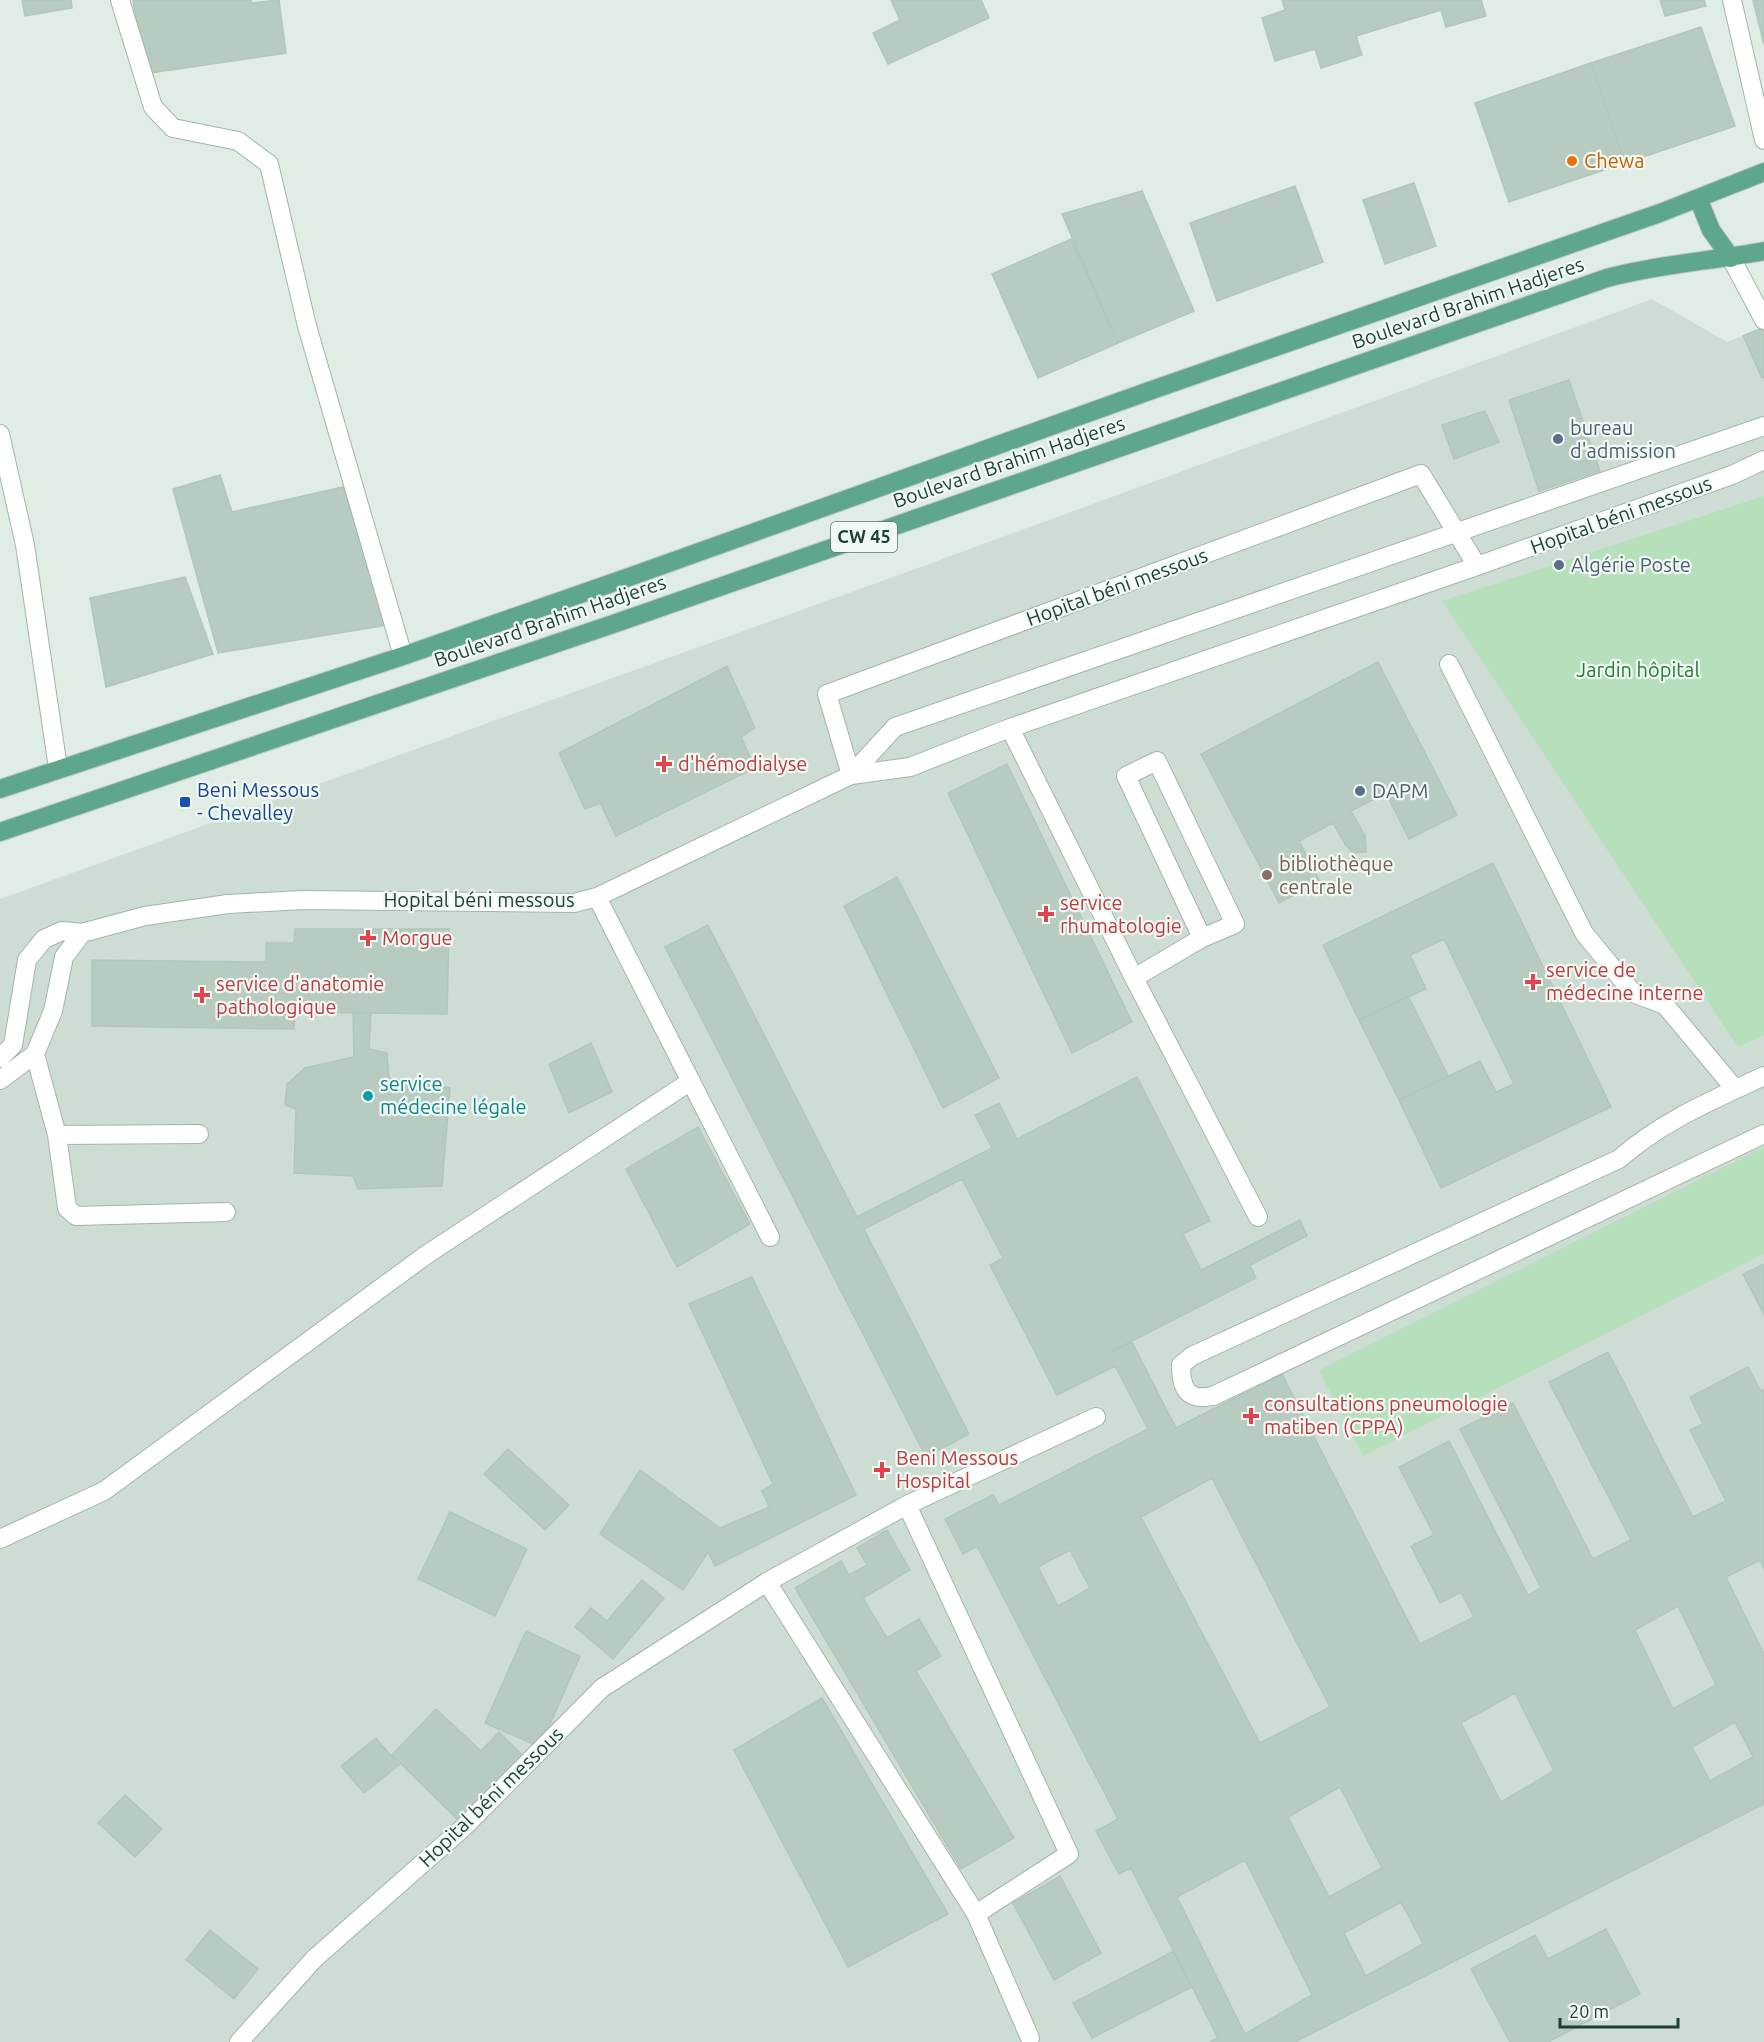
<svg xmlns="http://www.w3.org/2000/svg" width="1764" height="2042" font-family="Ubuntu,sans-serif">
  <rect width="100%" height="100%" fill="#e0ede5"/>
  <path fill="#ceddd4" d="M1652,299L1727,342L1764,327V2042H0V899L918,568Z"/>
  <path fill="#b6e0bb" d="M1764,496V1035L1738,1047L1442,601Z
    M1764,1147V1254L1363,1456L1319,1370Z"/>
  <path fill="#b8cbc0" stroke="#b1c7bb" stroke-width="1.5" fill-rule="evenodd" d="M22,0H71L72,8L25,16Z
    M133,0H251L252,3L279,0L286,53L144,74Z
    M891,0H981L989,18L888,64L873,33L900,20Z
    M1282,0H1481L1486,16L1446,27L1441,10L1356,36L1362,55L1321,68L1315,49L1275,61L1262,18L1285,10Z
    M1660,0H1704L1706,6L1665,16Z
    M1753,0H1764V45Z
    M1701,27L1735,126L1625,163L1591,63Z
    M1591,63L1625,163L1509,202L1475,103Z
    M1414,183L1436,246L1385,264L1363,200Z
    M1295,186L1323,262L1217,301L1190,223Z
    M1142,191L1194,311L1118,343L1062,214Z
    M1071,239L1118,343L1038,378L992,274Z
    M1764,327V377L1762,378L1743,336Z
    M1569,380L1600,471L1539,491L1509,400Z
    M1485,411L1499,442L1454,459L1442,425Z
    M220,475L232,512L343,487L388,625L218,653L173,489Z
    M185,577L213,654L106,687L90,598Z
    M1378,662L1457,815L1409,839L1386,793L1351,811L1365,836L1366,852L1353,853L1345,844L1333,823L1299,841L1320,882L1279,903L1201,754Z
    M727,666L755,728L741,737L755,768L616,836L600,803L585,809L559,753Z
    M1007,764L1132,1022L1072,1053L948,793Z
    M1493,863L1611,1107L1441,1188L1399,1100L1480,1061L1496,1092L1514,1084L1444,939L1410,955L1426,989L1359,1020L1323,945Z
    M897,877L999,1078L943,1108L844,906Z
    M708,925L857,1217L992,1148L975,1115L999,1103L1017,1139L1137,1077L1210,1221L1183,1234L1201,1270L1300,1220L1307,1236L1250,1265L1256,1278L1110,1352L1132,1342L1176,1428L1282,1374L1420,1644L1474,1617L1461,1592L1440,1603L1411,1546L1434,1535L1399,1467L1449,1441L1528,1595L1541,1588L1460,1429L1513,1403L1593,1559L1631,1540L1549,1382L1608,1352L1693,1517L1726,1501L1690,1430L1703,1424L1690,1397L1748,1367L1761,1391L1764,1389V1569L1760,1560L1726,1577L1764,1654V1804L1295,2042H1210L1218,2038L1131,1868L1119,1874L1096,1831L1118,1819L977,1546L963,1554L945,1519L993,1495L999,1505L1148,1429L1115,1366L1057,1395L990,1265L1003,1258L962,1179L864,1229L969,1434L926,1457L665,947ZM1212,1478L1330,1707L1260,1743L1141,1517ZM1070,1550L1090,1588L1058,1606L1038,1567ZM1678,1606L1716,1685L1673,1709L1635,1630ZM1515,1693L1554,1771L1501,1802L1461,1723ZM1735,1722L1753,1757L1710,1781L1692,1747ZM1340,1787L1382,1868L1329,1897L1288,1817ZM1245,1860L1312,1995L1245,2034L1177,1897ZM1401,1902L1423,1944L1366,1976L1344,1933Z
    M295,929H449L447,1014L295,1012L294,1029L92,1026V960L266,962V943H294Z
    M1408,996L1448,1076L1399,1100L1359,1020Z
    M353,1012L371,1013L369,1049L387,1053L389,1078L450,1088L442,1186L358,1189L353,1176L294,1173L296,1109L285,1105L287,1084L305,1068L354,1057Z
    M591,1043L612,1092L569,1113L549,1064Z
    M698,1127L750,1224L677,1267L626,1169Z
    M1764,1264V1315L1743,1274Z
    M752,1277L856,1495L715,1566L708,1552L683,1590L600,1534L640,1470L720,1528L769,1507L762,1491L773,1484L689,1304Z
    M508,1449L569,1505L545,1530L484,1474Z
    M450,1512L527,1549L495,1616L418,1579Z
    M887,1530L910,1570L863,1598L887,1638L919,1619L941,1656L916,1671L1014,1838L961,1869L795,1588L841,1561L849,1575L867,1565L857,1548Z
    M642,1580L664,1598L613,1659L575,1627L591,1608L607,1621Z
    M526,1631L580,1656L540,1747L485,1723Z
    M822,1698L948,1914L848,1967L734,1750Z
    M436,1709L481,1751L499,1732L522,1755L459,1821L392,1755Z
    M376,1738L399,1765L364,1793L341,1766Z
    M125,1795L162,1829L135,1857L98,1823Z
    M1060,1876L1101,1953L1054,1980L1013,1903Z
    M1606,1929L1640,1994L1548,2042H1510L1471,1969L1535,1935L1548,1959Z
    M210,1930L258,1969L234,1999L186,1960Z
    M1174,1951L1192,1987L1092,2038L1073,2003Z"/>
  <g fill="none" stroke-linecap="round" stroke-linejoin="round">
    <g stroke="#a2b5ab" stroke-width="20">
      <path id="lane" d="M1731,258L1764,320
        M1449,664L1584,933L1633,993L1665,1005L1735,1089
        M1010,728L1134,978L1258,1217
        M851,775L895,727L1764,426
        M851,775L827,694L1421,474L1477,566
        M597,897L770,1237
        M1134,978L1202,938L1235,924L1157,761L1126,776L1202,938
        M35,1054L57,1135L67,1208L76,1216L226,1212
        M0,1058L13,1045L27,960L44,939L62,931L82,933L145,916L228,904L304,900L574,903L597,897L851,775L910,767L1010,728L1477,566L1732,475L1764,460
        M1764,1076C1713,1100 1662,1121 1619,1159L1192,1356L1181,1365C1181,1390 1188,1401 1213,1396L1764,1134
        M0,1080L35,1054L53,1011L64,957L82,933
        M57,1135L199,1134
        M907,1505L1069,1854L976,1914
        M0,1539L104,1491L426,1255L691,1081
        M767,1582L976,1914L1030,2038
        M239,2042L315,1958L464,1827L602,1688L767,1582L907,1505L1096,1417"/>
    </g>
    <g stroke="#a2b5ab" stroke-width="20">
      <path id="street" d="M120,0L153,107L173,128L238,141L269,164L307,326L403,656
        M1732,0L1764,140
        M0,434L25,545L58,768"/>
    </g>
    <g stroke="#c0c9c5" stroke-width="20">
      <path id="primary" d="M1698,198L1711,230L1731,258
        M0,789L403,656L632,576L1152,390L1660,213L1764,172
        M0,832L616,623L1607,278C1659,264 1712,261 1764,251"/>
    </g>
    <use href="#lane" stroke="#fff" stroke-width="18"/>
    <use href="#street" stroke="#fff" stroke-width="18"/>
    <use href="#primary" stroke="#5fa78a" stroke-width="18"/>
  </g>
  <circle fill="#e8710a" stroke="#f1f9f3" stroke-width="2" cx="1572" cy="161" r="6"/>
  <g fill="#5c6f8a" stroke="#f1f9f3" stroke-width="2">
    <circle cx="1558" cy="439" r="6"/>
    <circle cx="1559" cy="565" r="6"/>
    <circle cx="1360" cy="791" r="6"/>
  </g>
  <g fill="#e0444e" stroke="#f1f9f3" stroke-width="2">
    <path d="M661 755h6v6h6v6h-6v6h-6v-6h-6v-6h6z"/>
    <path d="M1043 905h6v6h6v6h-6v6h-6v-6h-6v-6h6z"/>
    <path d="M365 929h6v6h6v6h-6v6h-6v-6h-6v-6h6z"/>
    <path d="M1530 973h6v6h6v6h-6v6h-6v-6h-6v-6h6z"/>
    <path d="M199 986h6v6h6v6h-6v6h-6v-6h-6v-6h6z"/>
    <path d="M1248 1407h6v6h6v6h-6v6h-6v-6h-6v-6h6z"/>
    <path d="M879 1461h6v6h6v6h-6v6h-6v-6h-6v-6h6z"/>
  </g>
  <rect fill="#1a4fb4" stroke="#f1f9f3" stroke-width="2" x="179" y="796" width="12" height="12" rx="3"/>
  <circle fill="#8d6e63" stroke="#f1f9f3" stroke-width="2" cx="1267" cy="875" r="6"/>
  <circle fill="#0f9aa8" stroke="#f1f9f3" stroke-width="2" cx="368" cy="1096" r="6"/>
  <g text-anchor="middle" stroke-width="4.5" stroke-linejoin="round" paint-order="stroke">
    <rect fill="#f1f9f3" stroke="#5d776b" stroke-width="1.5" x="831" y="522" width="66" height="30" rx="4.5"/>
    <g font-size="18" font-weight="bold" fill="#1e3f31">
      <text x="864" y="543">CW 45</text>
    </g>
    <g font-size="20" fill="#c56008" stroke="#f1f9f3" text-anchor="start">
      <text x="1584" y="168">Chewa</text>
    </g>
    <g font-size="20" fill="#1e3f31" stroke="#f1f9f3">
      <text transform="translate(1468 303) rotate(-19)" y="7">Boulevard Brahim Hadjeres</text>
      <text transform="translate(1009 462) rotate(-19)" y="7">Boulevard Brahim Hadjeres</text>
      <text transform="translate(1621 515) rotate(-20)" y="7">Hopital béni messous</text>
      <text transform="translate(1117 587) rotate(-20)" y="7">Hopital béni messous</text>
      <text transform="translate(550 621) rotate(-19)" y="7">Boulevard Brahim Hadjeres</text>
      <text x="479" y="907">Hopital béni messous</text>
      <text transform="translate(491 1797) rotate(-44)" y="7">Hopital béni messous</text>
    </g>
    <g font-size="20" fill="#4e5e75" stroke="#f1f9f3" text-anchor="start">
      <text x="1570" y="435">bureau<tspan x="1570" dy="23">d'admission</tspan></text>
      <text x="1571" y="572">Algérie Poste</text>
      <text x="1372" y="798">DAPM</text>
    </g>
    <g font-size="20" fill="#247a38" stroke="#f1f9f3">
      <text x="1638" y="677">Jardin hôpital</text>
    </g>
    <g font-size="20" fill="#be3a42" stroke="#f1f9f3" text-anchor="start">
      <text x="678" y="771">d'hémodialyse</text>
      <text x="1060" y="910">service<tspan x="1060" dy="23">rhumatologie</tspan></text>
      <text x="382" y="945">Morgue</text>
      <text x="1546" y="977">service de<tspan x="1546" dy="23">médecine interne</tspan></text>
      <text x="216" y="991">service d'anatomie<tspan x="216" dy="23">pathologique</tspan></text>
      <text x="1264" y="1411">consultations pneumologie<tspan x="1264" dy="23">matiben (CPPA)</tspan></text>
      <text x="896" y="1465">Beni Messous<tspan x="896" dy="23">Hospital</tspan></text>
    </g>
    <g font-size="20" fill="#164399" stroke="#f1f9f3" text-anchor="start">
      <text x="197" y="797">Beni Messous<tspan x="197" dy="23">- Chevalley</tspan></text>
    </g>
    <g font-size="20" fill="#785e54" stroke="#f1f9f3" text-anchor="start">
      <text x="1279" y="871">bibliothèque<tspan x="1279" dy="23">centrale</tspan></text>
    </g>
    <g font-size="20" fill="#0d838f" stroke="#f1f9f3" text-anchor="start">
      <text x="380" y="1091">service<tspan x="380" dy="23">médecine légale</tspan></text>
    </g>
  </g>
  <path d="M1560 2018v9h118v-9" fill="none" stroke="#1e3f31" stroke-width="3"/>
  <text x="1569" y="2018" font-size="18" fill="#1e3f31" stroke="#f1f9f3" stroke-width="4.5" paint-order="stroke">20 m</text>
</svg>
